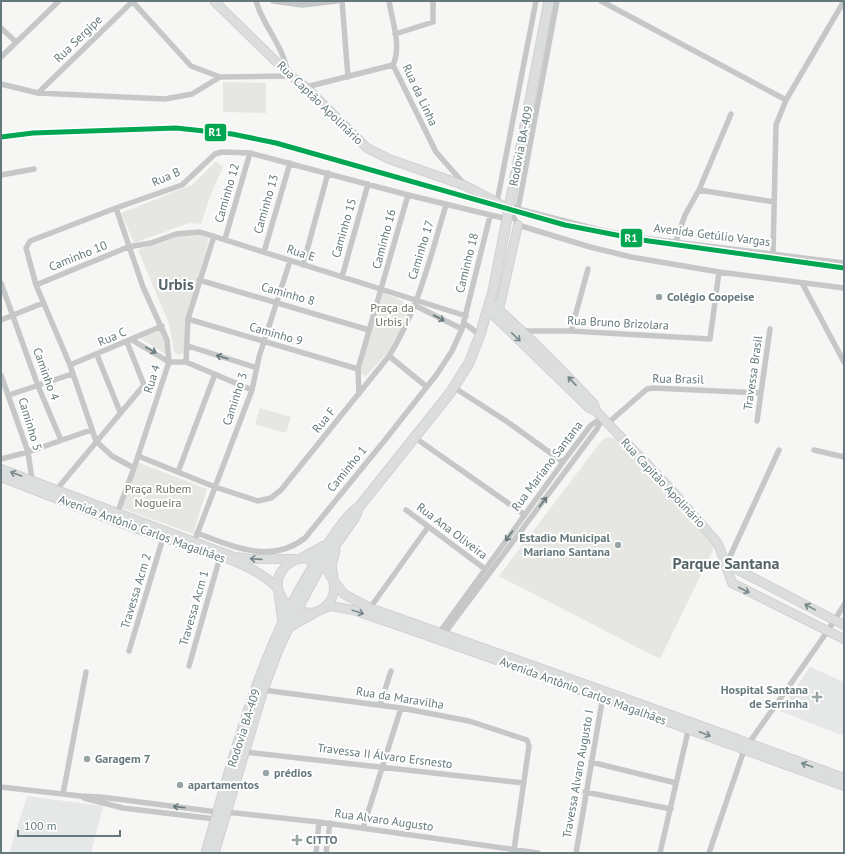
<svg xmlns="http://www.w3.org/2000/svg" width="845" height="854" font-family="'PT Sans',sans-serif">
  <rect width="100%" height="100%" fill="#f6f6f5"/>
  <path fill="#e6e7e7" d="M810,667L844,682V736L780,711Z
    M27,796L103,806L91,853H9Z"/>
  <path fill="#e6e7e3" d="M223,82L266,83V113L223,112Z
    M216,161L223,167L209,199L201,224L189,223L134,243L121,213L192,185Z
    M198,234L209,238L188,316L185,353L178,355L174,351L169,324L138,250L174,236Z
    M383,292L414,307L388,352L366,376L358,373Z
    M165,328L169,345L167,355L140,338L141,336Z
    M260,408L291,417L286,433L255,424Z
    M608,437L615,438L712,541L714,548L660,659L499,576L602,440Z
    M137,462L207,489L193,534L121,508Z"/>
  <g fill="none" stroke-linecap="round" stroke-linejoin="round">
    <g stroke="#d1d2d2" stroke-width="10">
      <path id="secondary" d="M214,1L291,76L306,87L367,148L389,159L466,186L509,209
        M490,302C527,334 560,368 594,404L596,411L668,486L715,540L719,546L732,583L844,639
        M488,310L589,408L596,411
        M498,314L518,225
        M1,469L234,557L254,559H295
        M1,477C50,496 99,516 149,533C185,546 254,560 278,589
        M302,558C334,562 349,599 314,613C274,613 263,568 302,558Z
        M724,559L738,570L844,625
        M334,581L344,594L370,608C528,664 687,720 844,778
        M320,610L331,606L353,610C518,666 681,727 844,786"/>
    </g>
    <g stroke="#d0d1d1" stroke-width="11">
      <path id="primary" d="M302,558L324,546
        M333,577L331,565L335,551
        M279,594L283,622
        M289,627L314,613
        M206,853C236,748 263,638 326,547C336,533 345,517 359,507L450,393L469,363L480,335L493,291L549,1
        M214,853L263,690L277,652L297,610L321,565L355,517L359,507"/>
    </g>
    <path stroke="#c6c7c7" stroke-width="5.5" d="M132,1L191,66L220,77
      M256,1C263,26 283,45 287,71
      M273,1L302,5L337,1
      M342,1L348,77
      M389,1C392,21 402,46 393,65L436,152L465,185
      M601,1L786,100
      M1,28L16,42
      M395,34L433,22V1
      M1,57L59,1
      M1,84L38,93L165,99L192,94L220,77L291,76
      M306,87L393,65
      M38,93L133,1
      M1,175L34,169
      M699,190L731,114
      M497,202L536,1
      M510,205L518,209L600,230L642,238L844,263
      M116,208L143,287L167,340L169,362L134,468L118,511
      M509,209L518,225L590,247L631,257L719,272L844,288
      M518,209L557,1
      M225,239L250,153
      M676,241L685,215L699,190L774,202
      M264,252L290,163
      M773,254L776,125L786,100L844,1
      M303,265L328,173
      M342,277L368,184
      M199,280L369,330
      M1,283L38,386L61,440
      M802,283L844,362
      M36,285L128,247L151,243L176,234L200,232L466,316
      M416,306L462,329
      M188,319L358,369
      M1,320L43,303
      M464,323L480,335
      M524,331H571L710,339L719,272
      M571,331L588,269
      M132,340L169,362H186L252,390
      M188,346L257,368
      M97,355L120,412
      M389,356L427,387
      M186,362L188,319L214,236
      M70,365L162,326
      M1,375L28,452L32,480
      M458,390L509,423L563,462
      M359,394L358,369L408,195
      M9,395L72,374
      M757,421L770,329
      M608,423L647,389L653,388L760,393
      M421,442L525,515
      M814,450L844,457
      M138,456L215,487L258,501L271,498L281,490L389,356C419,308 430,258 446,205
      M1,459L28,452L91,430
      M134,468L112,456L96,441L70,365L36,285L26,248L30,241L116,208L182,185L215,154L222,152L250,153L408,195L507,219
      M178,472L215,374
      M57,489L144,385L127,342
      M406,510L485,569
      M197,533C232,546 271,565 305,538L385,440L437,374L452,351L462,329L490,216
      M196,537L252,390L259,357L290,261
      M726,565L779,450
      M370,608L428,527
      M439,633L563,462L591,425L602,418
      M444,634L597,429L602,418
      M129,651L163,538
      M189,666L220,557
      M263,690L401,708L469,721L527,740L529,746L514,850
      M380,705L391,671
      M244,752L524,783
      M591,762L676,783
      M1,787L80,796L101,797L217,812
      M585,792L671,809
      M63,794L86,672
      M84,798L123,808L215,819
      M226,812L319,822L538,853
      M363,828L401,708
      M316,853L319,822
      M326,853L330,823
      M576,853L603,696
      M660,853L689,727
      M709,853L744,750L827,632L844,605"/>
    <use href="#secondary" stroke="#dcdddd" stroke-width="8"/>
    <use href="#primary" stroke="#dcdddd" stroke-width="9"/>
    <g stroke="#fff" stroke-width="8">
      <path id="rail-1" d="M1,137L33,133L176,128L232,134L276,143L565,225L642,240L844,268"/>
    </g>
    <use href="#rail-1" stroke="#00a651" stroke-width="5"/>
  </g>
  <defs><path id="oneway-shaft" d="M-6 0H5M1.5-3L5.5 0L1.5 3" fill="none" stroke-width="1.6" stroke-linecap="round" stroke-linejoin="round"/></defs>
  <g stroke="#65797c">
    <use href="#oneway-shaft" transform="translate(439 318) rotate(27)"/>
    <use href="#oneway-shaft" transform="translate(151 350) rotate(29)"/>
    <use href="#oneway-shaft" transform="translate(222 357) rotate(-163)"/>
    <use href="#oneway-shaft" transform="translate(543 502) rotate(-53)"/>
    <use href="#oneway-shaft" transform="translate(509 536) rotate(126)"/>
    <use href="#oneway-shaft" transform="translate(179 807) rotate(-173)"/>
  </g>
  <g stroke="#77888b">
    <use href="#oneway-shaft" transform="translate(516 337) rotate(44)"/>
    <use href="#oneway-shaft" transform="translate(572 381) rotate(-133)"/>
    <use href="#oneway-shaft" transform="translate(16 474) rotate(-160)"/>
    <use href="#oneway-shaft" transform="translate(256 559) rotate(-176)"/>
    <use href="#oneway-shaft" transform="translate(744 590) rotate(27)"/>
    <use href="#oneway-shaft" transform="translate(810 607) rotate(-151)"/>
    <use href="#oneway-shaft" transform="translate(358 612) rotate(18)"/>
    <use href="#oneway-shaft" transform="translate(705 734) rotate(22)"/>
    <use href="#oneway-shaft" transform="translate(807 765) rotate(-160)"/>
  </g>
  <g fill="#98a5a6" stroke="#fff" stroke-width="1.5">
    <circle cx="659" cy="297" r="4"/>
    <circle cx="618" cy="545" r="4"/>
    <path d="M815 691h4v4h4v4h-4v4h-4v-4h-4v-4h4z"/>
    <circle cx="87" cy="759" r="4"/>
    <circle cx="266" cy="773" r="4"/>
    <circle cx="180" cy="785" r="4"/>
    <path d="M295 834h4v4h4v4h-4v4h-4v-4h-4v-4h4z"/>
  </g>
  <g text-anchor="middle" stroke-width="4" stroke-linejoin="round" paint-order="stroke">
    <g font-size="12" fill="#65797c" stroke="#fff">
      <text transform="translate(78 39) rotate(-44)" y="4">Rua Sergipe</text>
      <text transform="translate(420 95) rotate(65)" y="4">Rua da Linha</text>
      <text transform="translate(320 103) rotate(44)" y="4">Rua Captão Apolinário</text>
      <text transform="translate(521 146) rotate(-79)" y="4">Rodovia BA-409</text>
      <text transform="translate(166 177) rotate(-24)" y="4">Rua B</text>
      <text transform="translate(227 193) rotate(-74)" y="4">Caminho 12</text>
      <text transform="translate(266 204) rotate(-74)" y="4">Caminho 13</text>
      <text transform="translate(344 228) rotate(-74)" y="4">Caminho 15</text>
      <text transform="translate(712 235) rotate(7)" y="4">Avenida Getúlio Vargas</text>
      <text transform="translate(384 239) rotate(-75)" y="4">Caminho 16</text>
      <text transform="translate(421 250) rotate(-73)" y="4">Caminho 17</text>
      <text transform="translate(301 253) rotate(18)" y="4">Rua E</text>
      <text transform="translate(78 256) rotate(-22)" y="4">Caminho 10</text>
      <text transform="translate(467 263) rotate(-76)" y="4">Caminho 18</text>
      <text transform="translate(288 294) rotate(16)" y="4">Caminho 8</text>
      <text transform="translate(618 323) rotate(3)" y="4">Rua Bruno Brizolara</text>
      <text transform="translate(276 334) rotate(16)" y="4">Caminho 9</text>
      <text transform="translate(112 337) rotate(-23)" y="4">Rua C</text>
      <text transform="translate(753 373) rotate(-82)" y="4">Travessa Brasil</text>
      <text transform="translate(46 374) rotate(70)" y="4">Caminho 4</text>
      <text transform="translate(152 379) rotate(-72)" y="4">Rua 4</text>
      <text transform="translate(678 379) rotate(1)" y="4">Rua Brasil</text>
      <text transform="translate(235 399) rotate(-72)" y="4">Caminho 3</text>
      <text transform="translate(324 420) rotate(-51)" y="4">Rua F</text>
      <text transform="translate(30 424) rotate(73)" y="4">Caminho 5</text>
      <text transform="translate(547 466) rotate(-53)" y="4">Rua Mariano Santana</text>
      <text transform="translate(347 469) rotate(-51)" y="4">Caminho 1</text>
      <text transform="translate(663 483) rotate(47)" y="4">Rua Capitão Apolinário</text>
      <text transform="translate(142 529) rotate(20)" y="4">Avenida Antônio Carlos Magalhães</text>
      <text transform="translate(452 531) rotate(37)" y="4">Rua Ana Oliveira</text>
      <text transform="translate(136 591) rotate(-73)" y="4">Travessa Acm 2</text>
      <text transform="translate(194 608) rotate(-74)" y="4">Travessa Acm 1</text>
      <text transform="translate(583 691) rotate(20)" y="4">Avenida Antônio Carlos Magalhães</text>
      <text transform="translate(400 698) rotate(9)" y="4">Rua da Maravilha</text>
      <text transform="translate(244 728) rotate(-72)" y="4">Rodovia BA-409</text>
      <text transform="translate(385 756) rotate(7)" y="4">Travessa II Álvaro Ersnesto</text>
      <text transform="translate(578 774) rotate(-80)" y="4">Travessa Alvaro Augusto I</text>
      <text transform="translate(384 820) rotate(8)" y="4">Rua Alvaro Augusto</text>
    </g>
    <g font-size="12" font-weight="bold" fill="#65797c" stroke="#fff" text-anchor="start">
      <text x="667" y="301">Colégio Coopeise</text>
      <text x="610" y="542" text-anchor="end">Estadio Municipal<tspan x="610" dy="14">Mariano Santana</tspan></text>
      <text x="808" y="694" text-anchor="end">Hospital Santana<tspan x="808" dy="14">de Serrinha</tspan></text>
      <text x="95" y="763">Garagem 7</text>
      <text x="274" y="777">prédios</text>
      <text x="188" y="789">apartamentos</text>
      <text x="306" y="844">CITTO</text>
    </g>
    <g font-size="12" fill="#6c7563" stroke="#fff">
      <text x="392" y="312">Praça da<tspan x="392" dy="14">Urbis I</tspan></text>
      <text x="158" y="493">Praça Rubem<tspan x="158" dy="14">Nogueira</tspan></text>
    </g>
    <g font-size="16" font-weight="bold" fill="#566568" stroke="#fff">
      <text x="176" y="290">Urbis</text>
      <text x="726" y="569">Parque Santana</text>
    </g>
  </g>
  <g stroke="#fff" stroke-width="1.5">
    <rect x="204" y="123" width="23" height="19" rx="4" fill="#00a651"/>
    <rect x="620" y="228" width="23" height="20" rx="4" fill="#00a651"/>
  </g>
  <g font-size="11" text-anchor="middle" font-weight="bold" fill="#fff">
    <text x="215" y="136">R1</text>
    <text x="631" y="242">R1</text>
  </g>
  <rect width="845" height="854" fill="none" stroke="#65797c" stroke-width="4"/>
  <path d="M18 830v6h102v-6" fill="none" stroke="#65797c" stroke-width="2"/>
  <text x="24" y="830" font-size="12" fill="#65797c" stroke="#ffffff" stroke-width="3" paint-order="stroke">100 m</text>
</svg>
